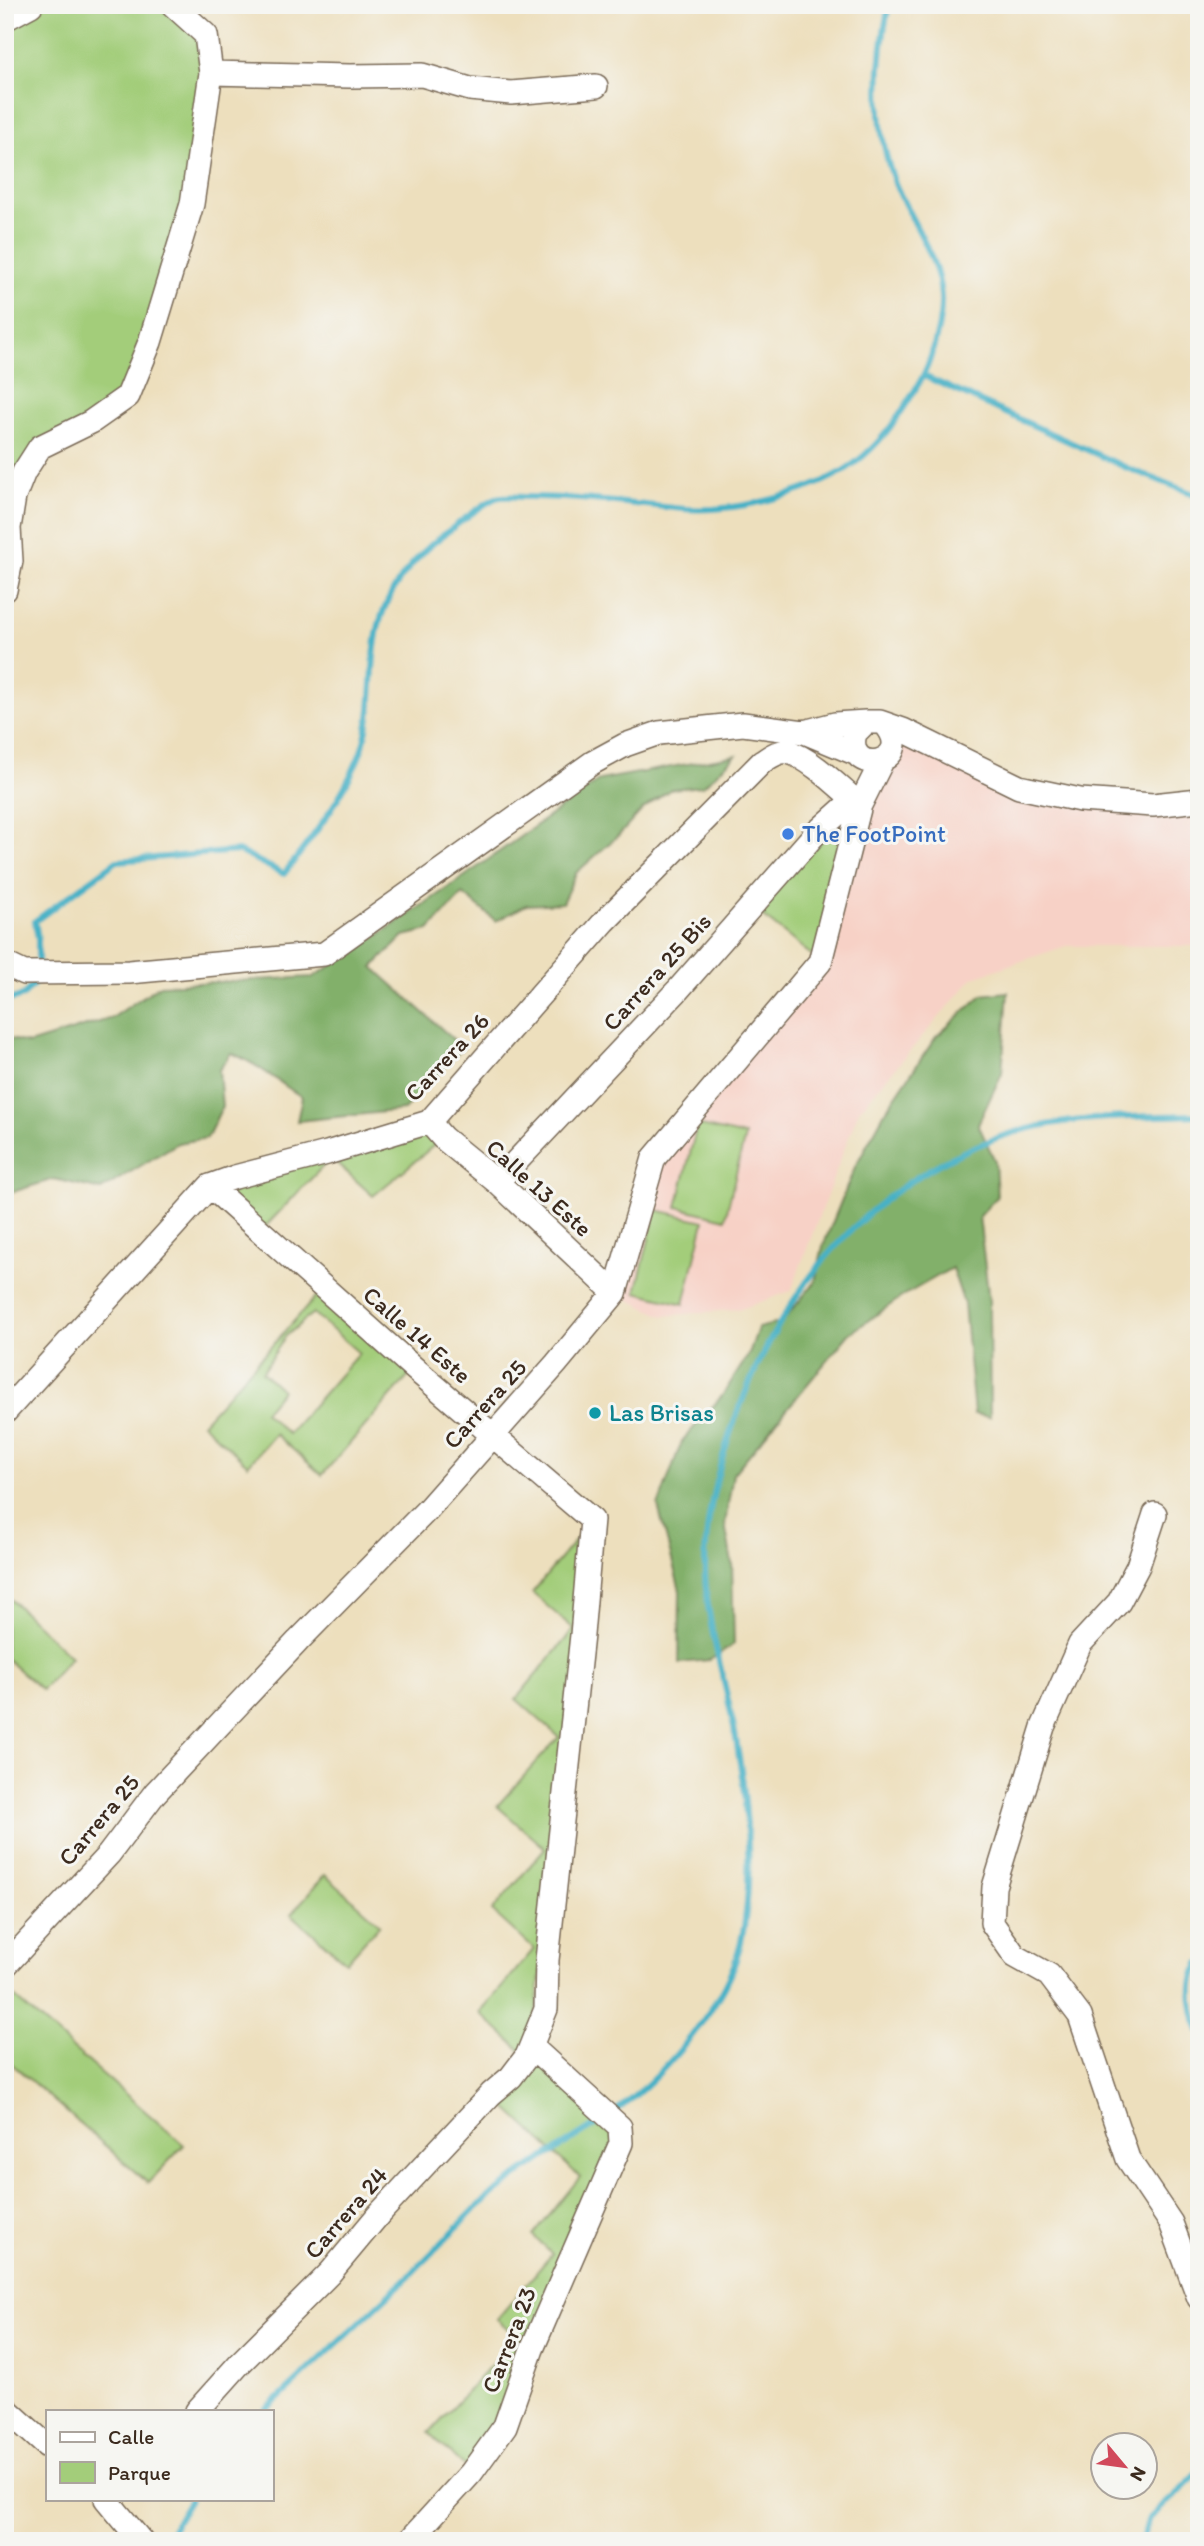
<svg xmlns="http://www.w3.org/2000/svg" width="1204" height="2546" font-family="Itim,sans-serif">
  <rect width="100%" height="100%" fill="#f6f6f2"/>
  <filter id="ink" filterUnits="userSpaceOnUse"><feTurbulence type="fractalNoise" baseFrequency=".0143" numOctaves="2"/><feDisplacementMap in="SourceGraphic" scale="14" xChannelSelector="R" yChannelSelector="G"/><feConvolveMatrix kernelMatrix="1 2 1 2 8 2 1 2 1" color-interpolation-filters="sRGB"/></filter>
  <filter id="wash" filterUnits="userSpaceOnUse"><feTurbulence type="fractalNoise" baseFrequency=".00686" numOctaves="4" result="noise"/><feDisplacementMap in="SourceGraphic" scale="28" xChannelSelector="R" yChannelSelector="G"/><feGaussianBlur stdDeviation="1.57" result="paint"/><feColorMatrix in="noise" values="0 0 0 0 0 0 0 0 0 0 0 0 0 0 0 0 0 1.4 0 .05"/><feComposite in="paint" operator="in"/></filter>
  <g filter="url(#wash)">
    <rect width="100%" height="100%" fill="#eddfbd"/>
    <path fill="#f7d1c6" d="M892,733L1019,787L1199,800V946H1066L974,977L859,1110L791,1291L741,1309L663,1316L615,1293L654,1158L820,962Z"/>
    <path fill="#a3cd7a" stroke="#6f7c4c" stroke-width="2" fill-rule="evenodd" d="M31,5H173L206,35L192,204L128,396L24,472L5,590V19Z
      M860,805L820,962L751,907Z
      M415,1125L443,1138L373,1196L331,1158L261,1231L210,1186Z
      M697,1125L745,1136L725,1219L677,1207Z
      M656,1210L704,1221L684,1304L636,1292Z
      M324,1288L415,1369L322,1475L275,1434L248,1465L202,1423ZM313,1313L359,1353L288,1434L264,1412L282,1390L262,1372L286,1336Z
      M592,1520L532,2047L621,2143L471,2473L429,2433L517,2337L497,2319L552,2254L533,2236L580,2177L491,2094L527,2056L480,2013L534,1949L492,1911L545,1848L497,1806L559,1737L516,1699L574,1629L532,1593Z
      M5,1594L71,1657L42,1690L5,1658Z
      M325,1875L380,1924L346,1962L291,1914Z
      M5,1989L184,2145L148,2183L5,2058Z"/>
    <path fill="#82b06a" stroke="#5e6d44" stroke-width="2" d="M736,755L703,786L671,789L642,810L622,832L576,873L562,903L526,905L496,921L463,894L429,930L404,936L373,967L463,1048L404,1110L297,1121L302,1097C277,1082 259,1064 231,1053L219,1070L222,1107L207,1138L178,1143L101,1190L54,1179L13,1192L5,1188V1037L29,1044L112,1018L160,985L313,977L355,951L465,876L600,780Z
      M1008,992L1002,1073L978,1124L995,1161L997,1197L979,1216L989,1301L990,1417L974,1414L964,1304L952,1268L903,1296L849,1334L733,1474L725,1524L732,1563L734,1644L710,1660L679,1663L680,1591L658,1506L682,1441L722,1396L749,1354L758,1328L782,1322L815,1282L823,1246L855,1167L885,1112L936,1037L982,995Z"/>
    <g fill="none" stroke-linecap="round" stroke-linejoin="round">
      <path stroke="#47b1c6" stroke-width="6" d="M924,376L1127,468L1199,496
        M38,969V939L35,921L117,861L238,851L284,874C312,838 342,799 359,757C374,719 370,679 376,640C382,595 412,558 447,532C458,524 484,503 496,498C505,495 519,497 529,497C578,497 625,503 674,508C705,512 735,508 765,501C833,484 870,463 907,403C917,387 926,373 931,356C937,337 942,317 941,297C939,254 906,216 892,175C874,122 877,60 889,5
        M5,1001L23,996L37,980
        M1199,1963C1187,1985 1191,2009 1199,2031
        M613,2113C663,2077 728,2003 741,1942C755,1882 747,1800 736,1739C727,1684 707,1629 705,1573C704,1519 718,1465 737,1414C784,1288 867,1184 997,1138C1061,1115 1132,1117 1199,1115
        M265,2411L407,2278L479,2205L522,2172L605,2119
        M165,2541L190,2499
        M1141,2541L1150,2518L1186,2485L1199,2470"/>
    </g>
  </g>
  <g filter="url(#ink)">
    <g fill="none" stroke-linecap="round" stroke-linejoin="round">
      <g stroke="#796956" stroke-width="26">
        <path id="street" d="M5,19L31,5
          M211,73L350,76L422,75L470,89L511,93L596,86
          M5,590L11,561L9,528L14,497L24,472L40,447L91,422L128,396L150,342L192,204L211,73L206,35L173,5
          M886,725C918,764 843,779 855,733L866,722H880L903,730L1019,787L1080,800L1153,805L1199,800
          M804,732L835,724L866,722
          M5,964L24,973L129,972L324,954L592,763L625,745L659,733L743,724L804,732L857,754
          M429,1122L443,1138L497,1182L615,1293
          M497,1182L677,991L815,834L844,808L860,805
          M5,1412L210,1186L235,1177L327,1153L429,1122L605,921L762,762C770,757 778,750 788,752C811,758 842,790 860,805
          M1155,1514L1138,1566L1119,1602L1080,1644L1043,1727L994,1887L992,1923L1015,1956L1049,1975L1080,2016L1128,2159L1171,2223L1199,2298
          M5,1966L109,1854L155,1793L298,1641L427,1510L556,1364L615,1293L654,1158L820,962L860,805L882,761
          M5,2408L47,2446
          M197,2411L240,2363L330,2273L380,2213L491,2094L511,2077L527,2056L546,2009L547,1960L582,1635L592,1520L415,1369L210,1186
          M106,2499L141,2541
          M409,2541L471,2473L505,2426L532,2349L621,2143L620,2127L532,2047"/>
      </g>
      <use href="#street" stroke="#fff" stroke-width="23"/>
    </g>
  </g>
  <circle fill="#3f7fe0" stroke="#f6f6f2" stroke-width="2.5" cx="788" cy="834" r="7"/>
  <circle fill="#0f9aa8" stroke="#f6f6f2" stroke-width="2.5" cx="595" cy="1413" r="7"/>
  <g text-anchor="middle" stroke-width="6" stroke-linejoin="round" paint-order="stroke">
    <g font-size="24" fill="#366cbe" stroke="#f6f6f2" text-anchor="start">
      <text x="802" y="842">The FootPoint</text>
    </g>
    <g font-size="24" fill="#3b2a1e" stroke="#f6f6f2">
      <text transform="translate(657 972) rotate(-48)" y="8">Carrera 25 Bis</text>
      <text transform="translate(447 1057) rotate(-47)" y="8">Carrera 26</text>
      <text transform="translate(539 1188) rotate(42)" y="8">Calle 13 Este</text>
      <text transform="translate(417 1335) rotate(41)" y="8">Calle 14 Este</text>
      <text transform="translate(485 1404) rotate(-48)" y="8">Carrera 25</text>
      <text transform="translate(99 1820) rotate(-50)" y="8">Carrera 25</text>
      <text transform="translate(346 2213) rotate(-49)" y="8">Carrera 24</text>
      <text transform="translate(509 2340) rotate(-69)" y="8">Carrera 23</text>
    </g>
    <g font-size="24" fill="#0d838f" stroke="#f6f6f2" text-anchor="start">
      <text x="609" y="1421">Las Brisas</text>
    </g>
  </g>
  <rect width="1204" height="2546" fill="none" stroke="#f6f6f2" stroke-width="28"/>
  <rect x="46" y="2410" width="228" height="91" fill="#f6f6f2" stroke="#aba49d" stroke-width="2"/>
  <rect x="60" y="2432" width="35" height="10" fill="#ffffff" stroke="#aba49d" stroke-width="2"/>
  <text x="108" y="2444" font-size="21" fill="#3b2a1e">Calle</text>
  <rect x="60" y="2462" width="35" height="21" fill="#a3cd7a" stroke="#aba49d" stroke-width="2"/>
  <text x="108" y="2480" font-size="21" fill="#3b2a1e">Parque</text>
  <g transform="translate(1124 2466) rotate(119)"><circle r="33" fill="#f6f6f2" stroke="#aba49d" stroke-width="2"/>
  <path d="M0-5L12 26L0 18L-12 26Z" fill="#d1495b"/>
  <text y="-10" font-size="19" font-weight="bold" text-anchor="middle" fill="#3b2a1e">N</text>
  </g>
</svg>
